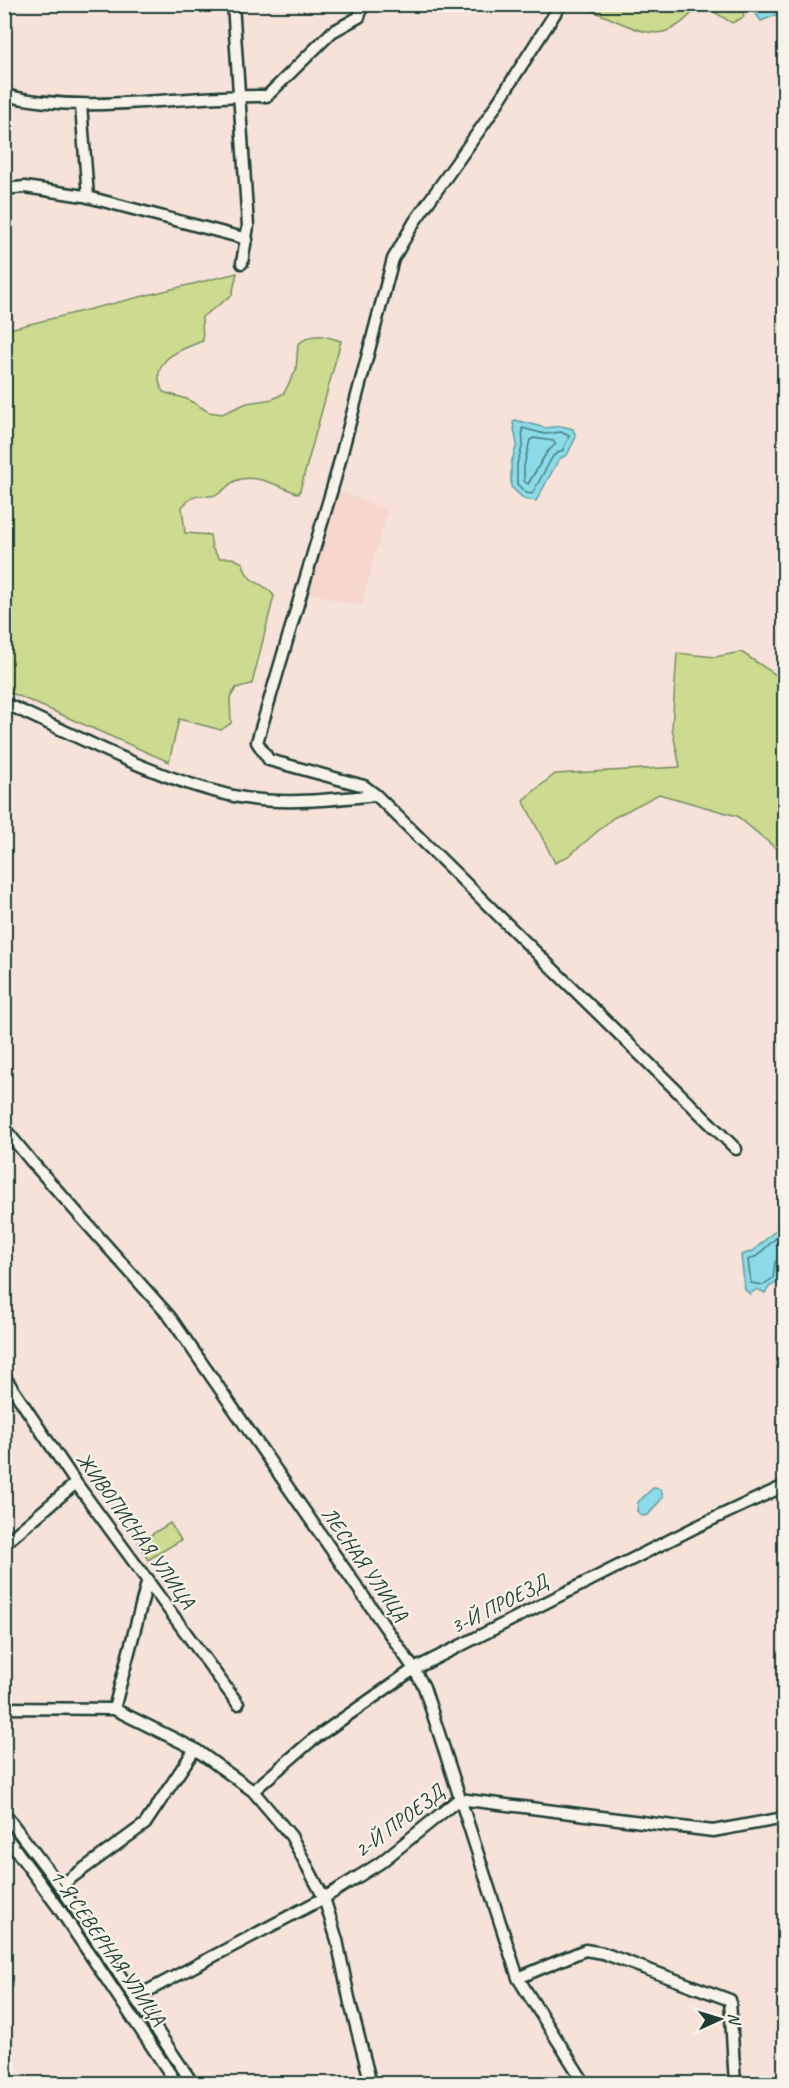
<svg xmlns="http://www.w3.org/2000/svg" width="789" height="2088" font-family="Caveat,sans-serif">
  <rect width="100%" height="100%" fill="#f6e2d8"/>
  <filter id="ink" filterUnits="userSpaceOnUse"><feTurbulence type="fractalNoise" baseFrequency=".0167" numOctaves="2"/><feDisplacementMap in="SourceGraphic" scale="12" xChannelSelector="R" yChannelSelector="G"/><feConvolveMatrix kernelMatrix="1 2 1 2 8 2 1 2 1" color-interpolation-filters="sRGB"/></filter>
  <g filter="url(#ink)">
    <path fill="#f6d6cd" d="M337,491L388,509L361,606L307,592Z"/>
    <path fill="#ccdb8f" stroke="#768c62" stroke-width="1.5" d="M591,5V4L699,5C661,52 641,29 592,11Z
      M703,5H741L744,17L732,23Z
      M237,273L232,295L202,317L203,341C179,350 147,360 163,392L187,399L209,412L222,414L247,403L273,399L284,393L296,370L298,344C313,332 323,335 341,341L299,494C281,487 254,472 235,481C228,484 224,492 216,495C198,499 200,488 182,507L185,533L210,535L212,548L219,558H232L243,563C248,587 262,579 274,596L252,684L236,688L230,698L231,723L221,730L179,719L169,762L5,690V330Z
      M741,652L784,680V855L737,816L659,794L613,818L570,855L555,863L523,800L555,774L680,767L672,728L677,653L715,657Z
      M170,1523L181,1540L148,1560L138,1543Z"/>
    <path fill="#8bdbe8" stroke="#609ca0" stroke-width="1.5" d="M750,5H784V12L761,21Z
      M515,420L546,428L561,426L573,429L576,437L567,455L559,459L536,501L524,499L511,487V463L517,444L513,423Z
      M779,1227L784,1228V1261L781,1265V1281L770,1286L765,1293L757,1289L750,1294L745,1290L741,1255L753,1251Z
      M653,1488L661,1489L663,1497L648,1515L642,1516L637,1511L638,1502Z"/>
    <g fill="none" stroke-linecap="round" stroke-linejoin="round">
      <path stroke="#4a7c7c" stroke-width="1.5" d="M522,428L545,434L561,432L569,436L563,450L553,456L532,494L526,493L517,484V464L523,444Z
        M534,438L553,441L556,444L547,452L528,484L524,481V466L530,440Z
        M784,1234H780L757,1256L748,1260L751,1283L763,1285L773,1278L775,1262L784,1257"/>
      <g stroke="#1f3d34" stroke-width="15">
        <path id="minor" d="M233,4L248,226L242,263
          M4,95C90,116 180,94 267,96L332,32L359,17L363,4
          M81,105L88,197
          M4,189L25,187L84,196L247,239
          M4,703C78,736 151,777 229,795C276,806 328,800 376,795L736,1149
          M376,795L364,786L269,760L257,742L335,479L393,259L415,221L486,121L561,4
          M4,1128L32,1162L170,1317L414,1669L424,1687L518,1978L585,2084
          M4,1376L76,1483L238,1704
          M4,1544L76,1483
          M4,1708L114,1709L195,1749L253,1791L291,1836L324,1898L337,1940L350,2003L371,2084
          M114,1709L148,1579
          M253,1791L311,1741L414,1669L696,1527L784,1486
          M4,1813L60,1886L193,2084
          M4,1834L58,1907L177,2084
          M60,1886L145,1824L195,1749
          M518,1978L585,1950L603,1953L730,2000L735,2084
          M136,1997L324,1898L380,1863L459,1799L713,1831L784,1818"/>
      </g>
      <use href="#minor" stroke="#f7f3e8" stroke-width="10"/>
    </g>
  </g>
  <g text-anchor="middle" stroke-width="4.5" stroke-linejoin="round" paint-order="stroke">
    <g font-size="21" fill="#1f3d34" stroke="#f7f3e8">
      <text transform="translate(136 1530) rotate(54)" y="7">ЖИВОПИСНАЯ УЛИЦА</text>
      <text transform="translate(365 1564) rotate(55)" y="7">ЛЕСНАЯ УЛИЦА</text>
      <text transform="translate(499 1604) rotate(-27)" y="7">3-Й ПРОЕЗД</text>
      <text transform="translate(399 1821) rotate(-37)" y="7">2-Й ПРОЕЗД</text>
      <text transform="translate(108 1947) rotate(55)" y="7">1-Я СЕВЕРНАЯ УЛИЦА</text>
    </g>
  </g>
  <rect width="789" height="2088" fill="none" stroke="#f7f3e8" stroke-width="24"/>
  <rect x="12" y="12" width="765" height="2064" fill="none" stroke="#1f3d34" stroke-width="2" filter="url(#ink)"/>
  <g transform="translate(720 2019) rotate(86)" stroke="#f7f3e8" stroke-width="4.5" paint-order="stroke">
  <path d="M0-4.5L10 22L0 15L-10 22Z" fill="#1f3d34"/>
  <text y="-9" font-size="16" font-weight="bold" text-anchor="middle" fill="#1f3d34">N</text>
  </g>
</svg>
